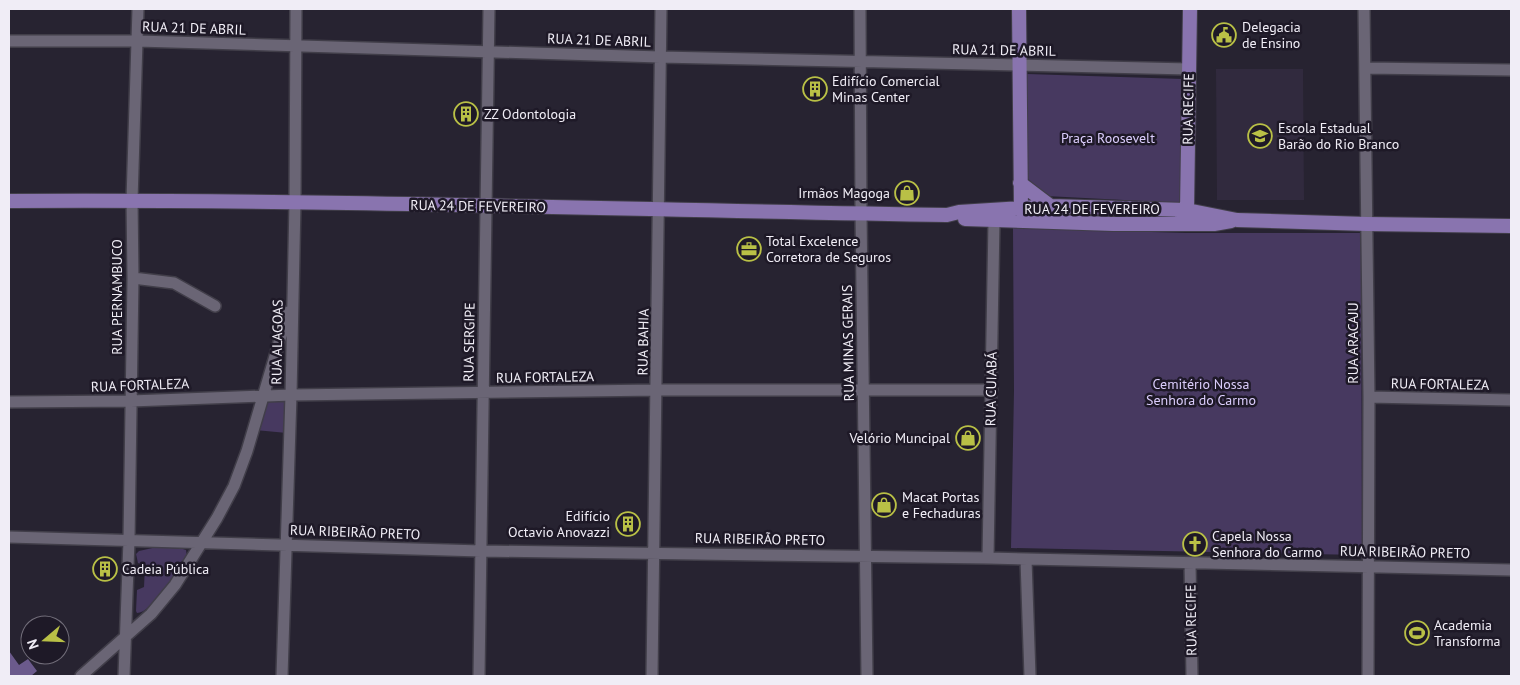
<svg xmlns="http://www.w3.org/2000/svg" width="1520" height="685" font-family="'PT Sans',sans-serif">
  <rect width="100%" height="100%" fill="#272331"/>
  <path fill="#312a3e" d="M1216,69H1303L1304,200H1217Z"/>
  <path fill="#473960" d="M1027,74L1183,79L1182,203L1046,196L1025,176Z
    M1013,228L1186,233H1361L1362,555L1011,548L1014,391Z
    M263,402H288L287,433L255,430Z
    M157,547L183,549L186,550L187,557C177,570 152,613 137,613L136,611L137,590L144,587L145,566L138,563L136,554L139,551Z"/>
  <path fill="#6b5a8c" d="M9,651L19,665L28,659L37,671L31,676H9Z"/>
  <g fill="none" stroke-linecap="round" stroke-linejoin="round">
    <g stroke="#413e49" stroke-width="14">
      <path id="minor" d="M860,9L861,213L867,676
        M1364,9L1369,397L1368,676
        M9,41H138L660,57L1189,69
        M1366,68L1511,70
        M133,278L174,283L215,306
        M1369,397L1511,400
        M9,402L131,401L291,395L657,390H992
        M9,537L481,551L988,558L1511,570
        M988,558L994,221
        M1026,560L1030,676
        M1190,563L1192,676
        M81,676L151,614L175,585L217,518L234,486L247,451L288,312
        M124,676L129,540L133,278L132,200L138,9
        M282,676L291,395L295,202L296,9
        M479,676L489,9
        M652,676L661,9"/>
    </g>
    <g stroke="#413e49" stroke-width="16">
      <path id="major" d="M1019,9L1021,209
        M1020,183L1053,208
        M9,201C322,199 634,210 947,215L959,212L1051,206L1187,210L1237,220L1367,224L1511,226
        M1182,216L1187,210L1190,9
        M965,219L1113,224H1214L1231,221"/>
    </g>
    <use href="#minor" stroke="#6a6575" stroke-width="11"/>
    <use href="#major" stroke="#8974af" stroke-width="14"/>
  </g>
  <defs>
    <g id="civic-ring" transform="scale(1.25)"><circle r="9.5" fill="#1e1927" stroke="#b9c046" stroke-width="1.5"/><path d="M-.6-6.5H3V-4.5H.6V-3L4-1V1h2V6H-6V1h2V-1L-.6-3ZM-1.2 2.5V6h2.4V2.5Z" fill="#b9c046"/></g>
    <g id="building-ring" transform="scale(1.25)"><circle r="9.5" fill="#1e1927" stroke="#b9c046" stroke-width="1.5"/><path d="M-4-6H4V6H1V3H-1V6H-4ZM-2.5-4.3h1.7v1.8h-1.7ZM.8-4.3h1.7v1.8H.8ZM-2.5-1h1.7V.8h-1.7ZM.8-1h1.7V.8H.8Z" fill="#b9c046"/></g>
    <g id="school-ring" transform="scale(1.25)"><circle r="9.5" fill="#1e1927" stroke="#b9c046" stroke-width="1.5"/><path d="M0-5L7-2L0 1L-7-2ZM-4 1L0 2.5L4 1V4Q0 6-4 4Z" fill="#b9c046"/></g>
    <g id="shop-ring" transform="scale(1.25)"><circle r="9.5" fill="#1e1927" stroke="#b9c046" stroke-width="1.5"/><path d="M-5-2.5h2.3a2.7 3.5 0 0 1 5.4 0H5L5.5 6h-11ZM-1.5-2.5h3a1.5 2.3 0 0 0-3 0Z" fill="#b9c046"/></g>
    <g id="office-ring" transform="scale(1.25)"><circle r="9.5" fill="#1e1927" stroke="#b9c046" stroke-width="1.5"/><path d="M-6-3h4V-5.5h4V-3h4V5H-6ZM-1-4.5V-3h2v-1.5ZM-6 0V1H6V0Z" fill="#b9c046"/></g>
    <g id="church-ring" transform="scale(1.25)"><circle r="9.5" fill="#1e1927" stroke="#b9c046" stroke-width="1.5"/><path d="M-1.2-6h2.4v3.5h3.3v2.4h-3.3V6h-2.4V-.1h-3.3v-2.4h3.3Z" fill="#b9c046"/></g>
    <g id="stadium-ring" transform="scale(1.25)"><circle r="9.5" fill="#1e1927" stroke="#b9c046" stroke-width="1.5"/><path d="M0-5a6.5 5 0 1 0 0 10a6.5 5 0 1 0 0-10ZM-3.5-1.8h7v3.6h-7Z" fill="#b9c046"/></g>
  </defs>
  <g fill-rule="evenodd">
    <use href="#civic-ring" x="1224" y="35"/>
    <use href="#building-ring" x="815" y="89"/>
    <use href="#building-ring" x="466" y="114"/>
    <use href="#school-ring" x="1260" y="136"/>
    <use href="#shop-ring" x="907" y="193"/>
    <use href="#office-ring" x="749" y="249"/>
    <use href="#shop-ring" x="968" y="438"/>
    <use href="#shop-ring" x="884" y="505"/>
    <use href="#building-ring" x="628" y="524"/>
    <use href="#church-ring" x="1195" y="544"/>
    <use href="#building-ring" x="105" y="569"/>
    <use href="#stadium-ring" x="1417" y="633"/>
  </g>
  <g text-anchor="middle" stroke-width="5" stroke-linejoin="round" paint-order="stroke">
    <g font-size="14" fill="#f0edf6" stroke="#1e1927" text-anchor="start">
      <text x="1242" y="32">Delegacia<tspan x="1242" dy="16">de Ensino</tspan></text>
      <text x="832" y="86">Edifício Comercial<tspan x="832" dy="16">Minas Center</tspan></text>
      <text x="484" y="119">ZZ Odontologia</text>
      <text x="1278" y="133">Escola Estadual<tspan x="1278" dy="16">Barão do Rio Branco</tspan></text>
      <text x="890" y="198" text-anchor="end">Irmãos Magoga</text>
      <text x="766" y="246">Total Excelence<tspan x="766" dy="16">Corretora de Seguros</tspan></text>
      <text x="950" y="443" text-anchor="end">Velório Muncipal</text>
      <text x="902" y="502">Macat Portas<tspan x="902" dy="16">e Fechaduras</tspan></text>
      <text x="610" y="521" text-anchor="end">Edifício<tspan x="610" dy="16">Octavio Anovazzi</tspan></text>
      <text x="1212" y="541">Capela Nossa<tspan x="1212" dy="16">Senhora do Carmo</tspan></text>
      <text x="122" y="574">Cadeia Pública</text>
      <text x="1434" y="630">Academia<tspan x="1434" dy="16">Transforma</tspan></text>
    </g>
    <g font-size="14" fill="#f0edf6" stroke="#1e1927">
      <text transform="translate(194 28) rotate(2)" y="5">RUA 21 DE ABRIL</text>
      <text transform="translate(599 40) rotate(2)" y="5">RUA 21 DE ABRIL</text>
      <text transform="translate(1004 50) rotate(1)" y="5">RUA 21 DE ABRIL</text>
      <text transform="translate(1188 109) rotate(-89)" y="5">RUA RECIFE</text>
      <text transform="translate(478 206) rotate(1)" y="5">RUA 24 DE FEVEREIRO</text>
      <text x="1092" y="214">RUA 24 DE FEVEREIRO</text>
      <text transform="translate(117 297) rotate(-90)" y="5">RUA PERNAMBUCO</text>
      <text transform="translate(277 342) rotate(-89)" y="5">RUA ALAGOAS</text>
      <text transform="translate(469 342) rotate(-89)" y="5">RUA SERGIPE</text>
      <text transform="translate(643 342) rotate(-89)" y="5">RUA BAHIA</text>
      <text transform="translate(848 343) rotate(-91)" y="5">RUA MINAS GERAIS</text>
      <text transform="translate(1353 343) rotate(-90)" y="5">RUA ARACAJU</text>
      <text transform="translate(545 377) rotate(-1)" y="5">RUA FORTALEZA</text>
      <text transform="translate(1440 384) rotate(1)" y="5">RUA FORTALEZA</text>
      <text transform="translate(140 385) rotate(-2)" y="5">RUA FORTALEZA</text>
      <text transform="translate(991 389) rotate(-89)" y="5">RUA CUIABÁ</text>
      <text transform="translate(355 532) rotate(2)" y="5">RUA RIBEIRÃO PRETO</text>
      <text transform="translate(760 539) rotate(1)" y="5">RUA RIBEIRÃO PRETO</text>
      <text transform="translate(1405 552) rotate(1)" y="5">RUA RIBEIRÃO PRETO</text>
      <text transform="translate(1191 620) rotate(-91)" y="5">RUA RECIFE</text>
    </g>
    <g font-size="14" fill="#dbcdfc" stroke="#1e1927">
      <text x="1108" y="143">Praça Roosevelt</text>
      <text x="1201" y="389">Cemitério Nossa<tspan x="1201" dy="16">Senhora do Carmo</tspan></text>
    </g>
  </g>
  <rect width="1520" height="685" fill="none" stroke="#f0edf6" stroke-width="20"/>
  <g transform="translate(45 640) rotate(251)"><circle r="24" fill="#1e1927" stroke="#726e7a"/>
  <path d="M0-4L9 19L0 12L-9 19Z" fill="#b9c046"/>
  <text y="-8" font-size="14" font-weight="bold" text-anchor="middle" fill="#f0edf6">N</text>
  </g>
</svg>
